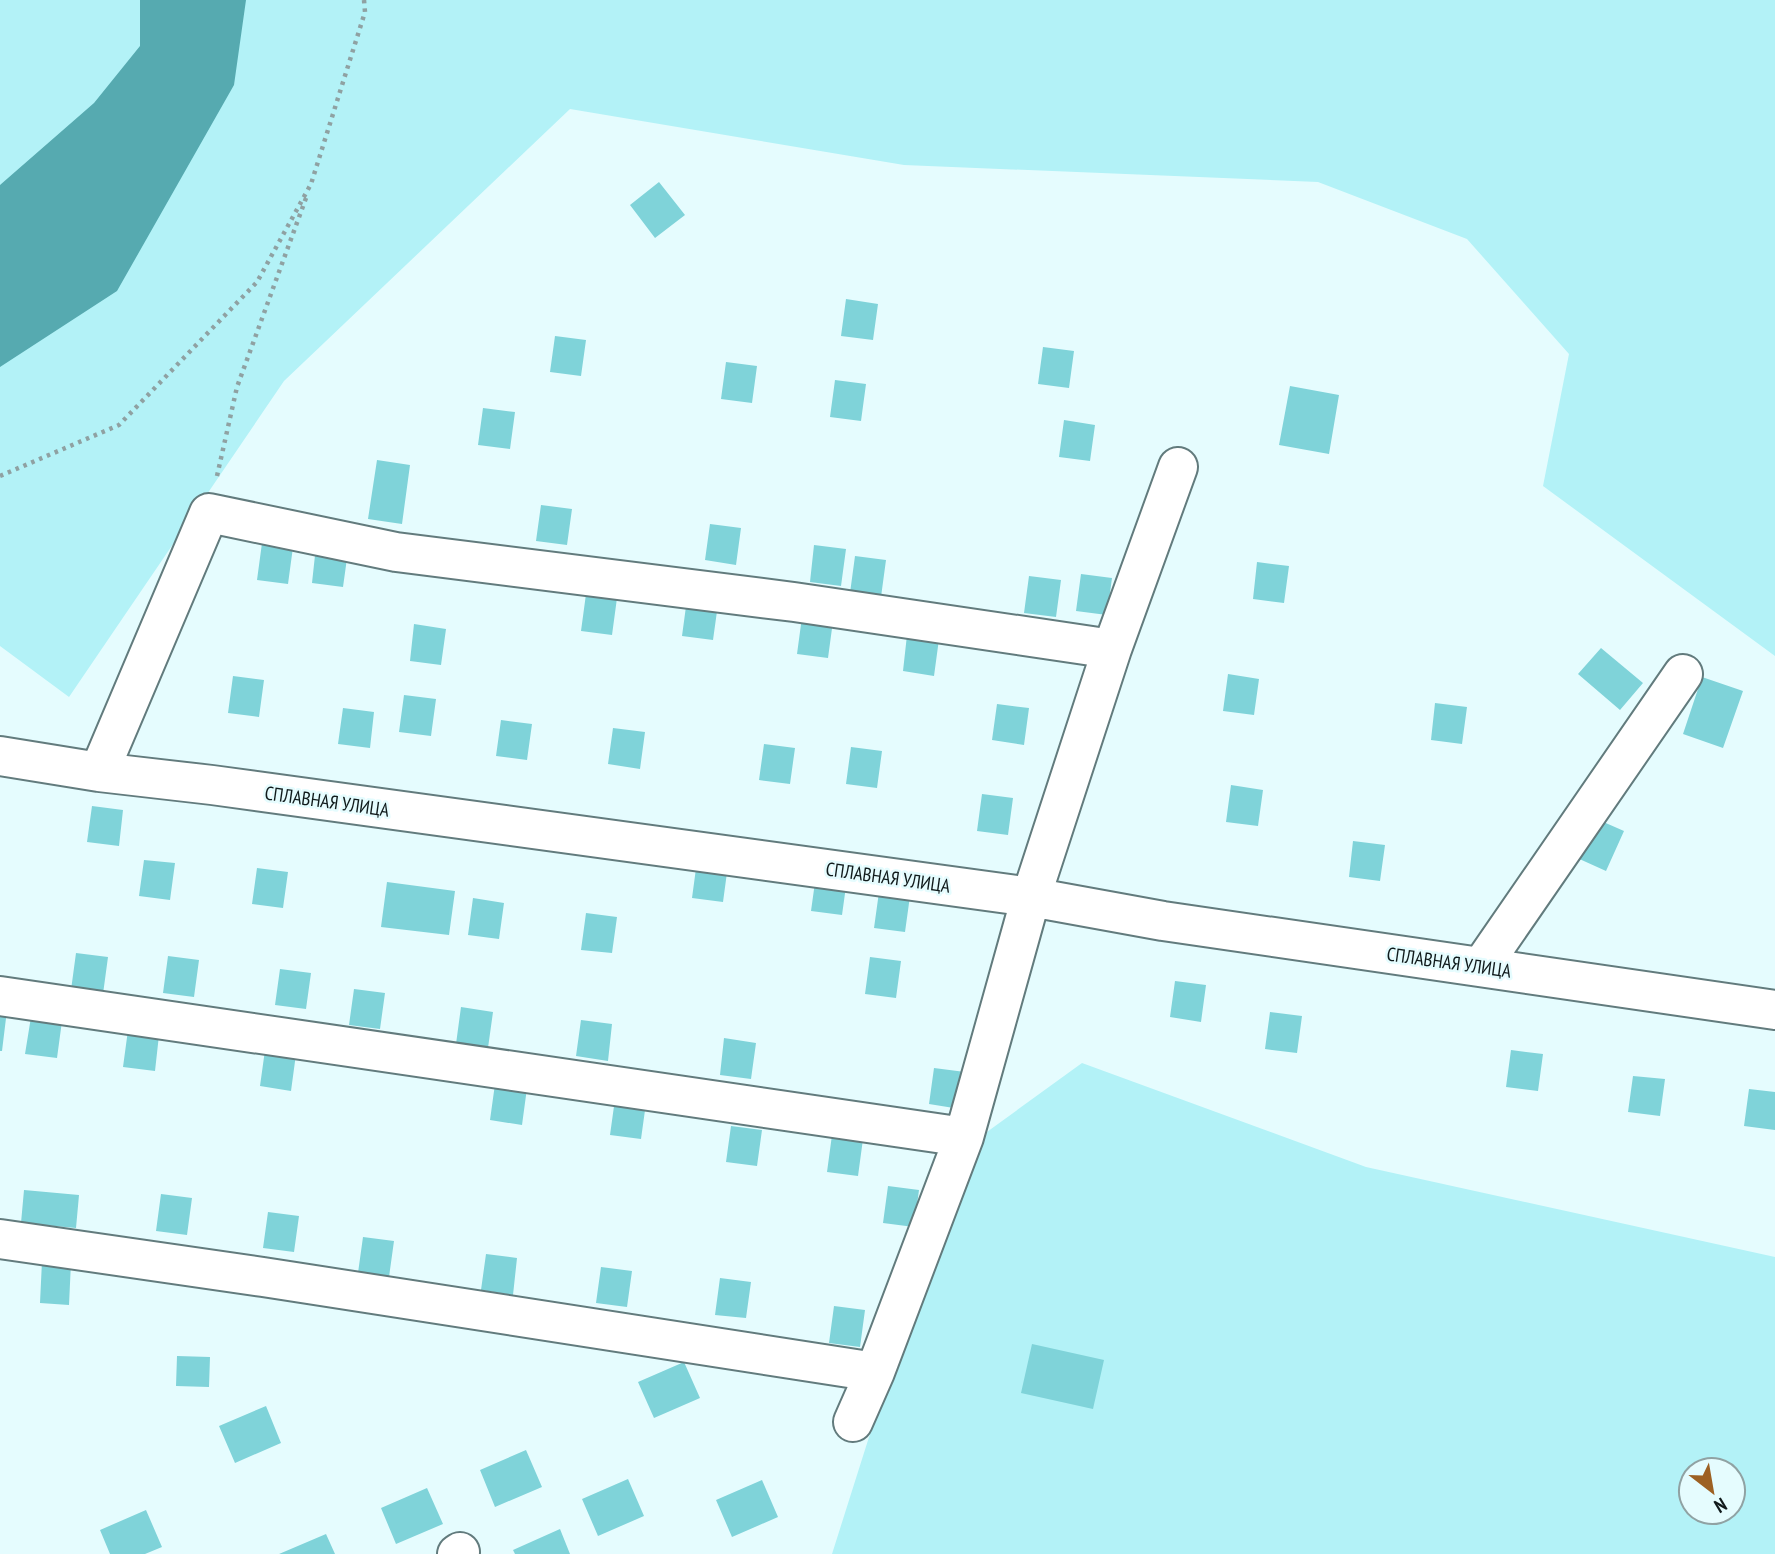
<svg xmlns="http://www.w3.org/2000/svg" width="1775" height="1554" font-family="'PT Sans Narrow',sans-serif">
  <rect width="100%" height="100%" fill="#e5fcfe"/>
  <path fill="#b3f2f7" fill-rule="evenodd" d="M0,0H1775V656L1543,486L1569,354L1467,239L1318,182L904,165L570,109L284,381L69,697L0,646Z
    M1082,1063L1366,1167L1775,1257V1554H832L964,1137L973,1142ZM1691,1470H1733V1512H1691Z"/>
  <path fill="#56aab0" d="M140,0H246L234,85L117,291L0,367V185L94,103L140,46Z"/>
  <path fill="#7fd3d9" d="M659,182L685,215L655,238L630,205Z
    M846,299L878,304L873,340L841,336Z
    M555,336L586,340L581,376L550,372Z
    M1043,347L1074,351L1069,388L1038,384Z
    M726,362L757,366L752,403L721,399Z
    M835,380L866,384L861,421L830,417Z
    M1290,386L1339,395L1329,454L1279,445Z
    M483,408L515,412L510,449L478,445Z
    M1064,420L1095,425L1090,461L1059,457Z
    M377,460L410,465L402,524L368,519Z
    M541,505L572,509L567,545L536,541Z
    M710,524L741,528L736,565L705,560Z
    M262,543L293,547L288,584L257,580Z
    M814,545L846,549L841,586L810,582Z
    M316,546L348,551L343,587L312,583Z
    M855,556L886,560L881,597L850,593Z
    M1257,562L1289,566L1284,603L1253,599Z
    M1081,574L1112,578L1107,615L1076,611Z
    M1029,576L1061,580L1056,617L1024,613Z
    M586,594L617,598L612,635L581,631Z
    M687,599L718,604L713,640L682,636Z
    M802,617L833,621L828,658L797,654Z
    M414,624L446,629L441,665L410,661Z
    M907,635L939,639L934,676L903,671Z
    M1601,648L1643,683L1620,710L1578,674Z
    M1228,674L1259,679L1254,715L1223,711Z
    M233,676L264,680L259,717L228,713Z
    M1702,677L1743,691L1723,748L1683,734Z
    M404,695L436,699L431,736L399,732Z
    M1435,703L1467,707L1462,744L1431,740Z
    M997,704L1029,708L1024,745L992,740Z
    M343,708L374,712L370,748L338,744Z
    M501,720L532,724L527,760L496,756Z
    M613,728L645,732L640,769L608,764Z
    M764,744L795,748L790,784L759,780Z
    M851,747L882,751L877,788L846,784Z
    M1231,785L1263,790L1258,826L1226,822Z
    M982,794L1013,798L1008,835L977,831Z
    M92,806L123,810L119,846L87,842Z
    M1592,817L1624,831L1606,871L1575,857Z
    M1353,841L1385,845L1380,881L1349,877Z
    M144,860L175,863L170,900L139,896Z
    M697,861L728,865L723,902L692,898Z
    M257,868L288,872L283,908L252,904Z
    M816,875L847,879L842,915L811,911Z
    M387,882L455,891L449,935L381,927Z
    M879,892L910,896L905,932L874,928Z
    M473,898L504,903L499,939L468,935Z
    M586,913L617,917L612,953L581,950Z
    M76,953L108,957L103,994L71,990Z
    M168,956L199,960L194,997L163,993Z
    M870,957L901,961L896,998L865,994Z
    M280,969L311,973L306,1009L275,1005Z
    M1175,981L1206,985L1201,1022L1170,1017Z
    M354,989L385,993L380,1029L349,1025Z
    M461,1007L493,1012L488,1048L456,1044Z
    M0,1009L7,1010L2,1051H0Z
    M1270,1012L1302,1016L1297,1053L1265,1049Z
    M31,1017L62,1021L57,1058L25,1054Z
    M581,1020L612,1024L608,1061L576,1056Z
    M128,1030L159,1035L155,1071L123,1067Z
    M724,1038L756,1043L751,1079L720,1075Z
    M265,1050L296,1054L291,1091L260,1086Z
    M1511,1050L1543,1054L1538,1091L1506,1087Z
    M934,1068L965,1072L960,1109L929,1104Z
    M1633,1076L1665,1079L1660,1116L1628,1112Z
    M495,1084L527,1088L522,1125L490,1120Z
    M1749,1089L1775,1092V1130L1744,1126Z
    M615,1099L646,1103L641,1139L610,1135Z
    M731,1126L762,1130L757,1166L726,1162Z
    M832,1135L863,1139L858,1176L827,1172Z
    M888,1186L919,1190L914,1227L883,1223Z
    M24,1190L79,1195L76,1228L21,1223Z
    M161,1194L192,1198L187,1235L156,1231Z
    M268,1212L299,1216L294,1252L263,1248Z
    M363,1237L394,1241L389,1277L358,1273Z
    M486,1254L517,1258L513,1295L481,1290Z
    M42,1261L71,1262L69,1305L40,1303Z
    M601,1267L632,1271L627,1307L596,1303Z
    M720,1278L751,1282L746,1318L715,1315Z
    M834,1306L865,1310L860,1347L829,1343Z
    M1032,1344L1104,1360L1093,1409L1021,1393Z
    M177,1356L210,1357L209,1387L176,1386Z
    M684,1362L700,1398L654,1418L638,1382Z
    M266,1406L281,1443L235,1463L219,1426Z
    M526,1450L542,1487L495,1507L480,1470Z
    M628,1479L644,1516L598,1536L582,1499Z
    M762,1480L778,1517L732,1537L716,1500Z
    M427,1488L443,1524L396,1544L381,1508Z
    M146,1510L162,1547L145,1554H110L100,1530Z
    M560,1529L570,1554H515L513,1550Z
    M326,1534L335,1554H279Z"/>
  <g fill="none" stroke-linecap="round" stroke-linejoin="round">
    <g stroke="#627b7d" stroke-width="42">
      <path id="minor" d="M0,756L99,772L212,785L1031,897L1163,921L1775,1010
        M99,772L209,513L396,552L794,602L1112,649
        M1481,967L1683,674
        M0,996L964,1137
        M0,1239L263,1277L875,1372
        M853,1422L875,1372L964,1137L1031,897L1112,649L1178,467
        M457,1554L460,1552"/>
    </g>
    <path stroke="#8fa1a2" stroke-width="4.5" stroke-dasharray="3.5 5" stroke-linecap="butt" d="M0,476L119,425L257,282L311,184L365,12L364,0
      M217,476L237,387L306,198"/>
    <use href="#minor" stroke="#fff" stroke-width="38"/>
  </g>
  <g text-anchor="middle" stroke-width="5" stroke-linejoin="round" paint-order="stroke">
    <g font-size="19" fill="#101a1b" stroke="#e5fcfe">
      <text transform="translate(327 801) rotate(8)" y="7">СПЛАВНАЯ УЛИЦА</text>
      <text transform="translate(888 877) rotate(8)" y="7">СПЛАВНАЯ УЛИЦА</text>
      <text transform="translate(1449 962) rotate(8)" y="7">СПЛАВНАЯ УЛИЦА</text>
    </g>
  </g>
  <g transform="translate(1712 1491) rotate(149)"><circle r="33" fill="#e5fcfe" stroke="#90a2a3" stroke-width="2"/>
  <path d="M0-5L12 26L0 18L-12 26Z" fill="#9d6123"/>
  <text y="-10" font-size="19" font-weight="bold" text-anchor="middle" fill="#101a1b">N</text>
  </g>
</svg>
